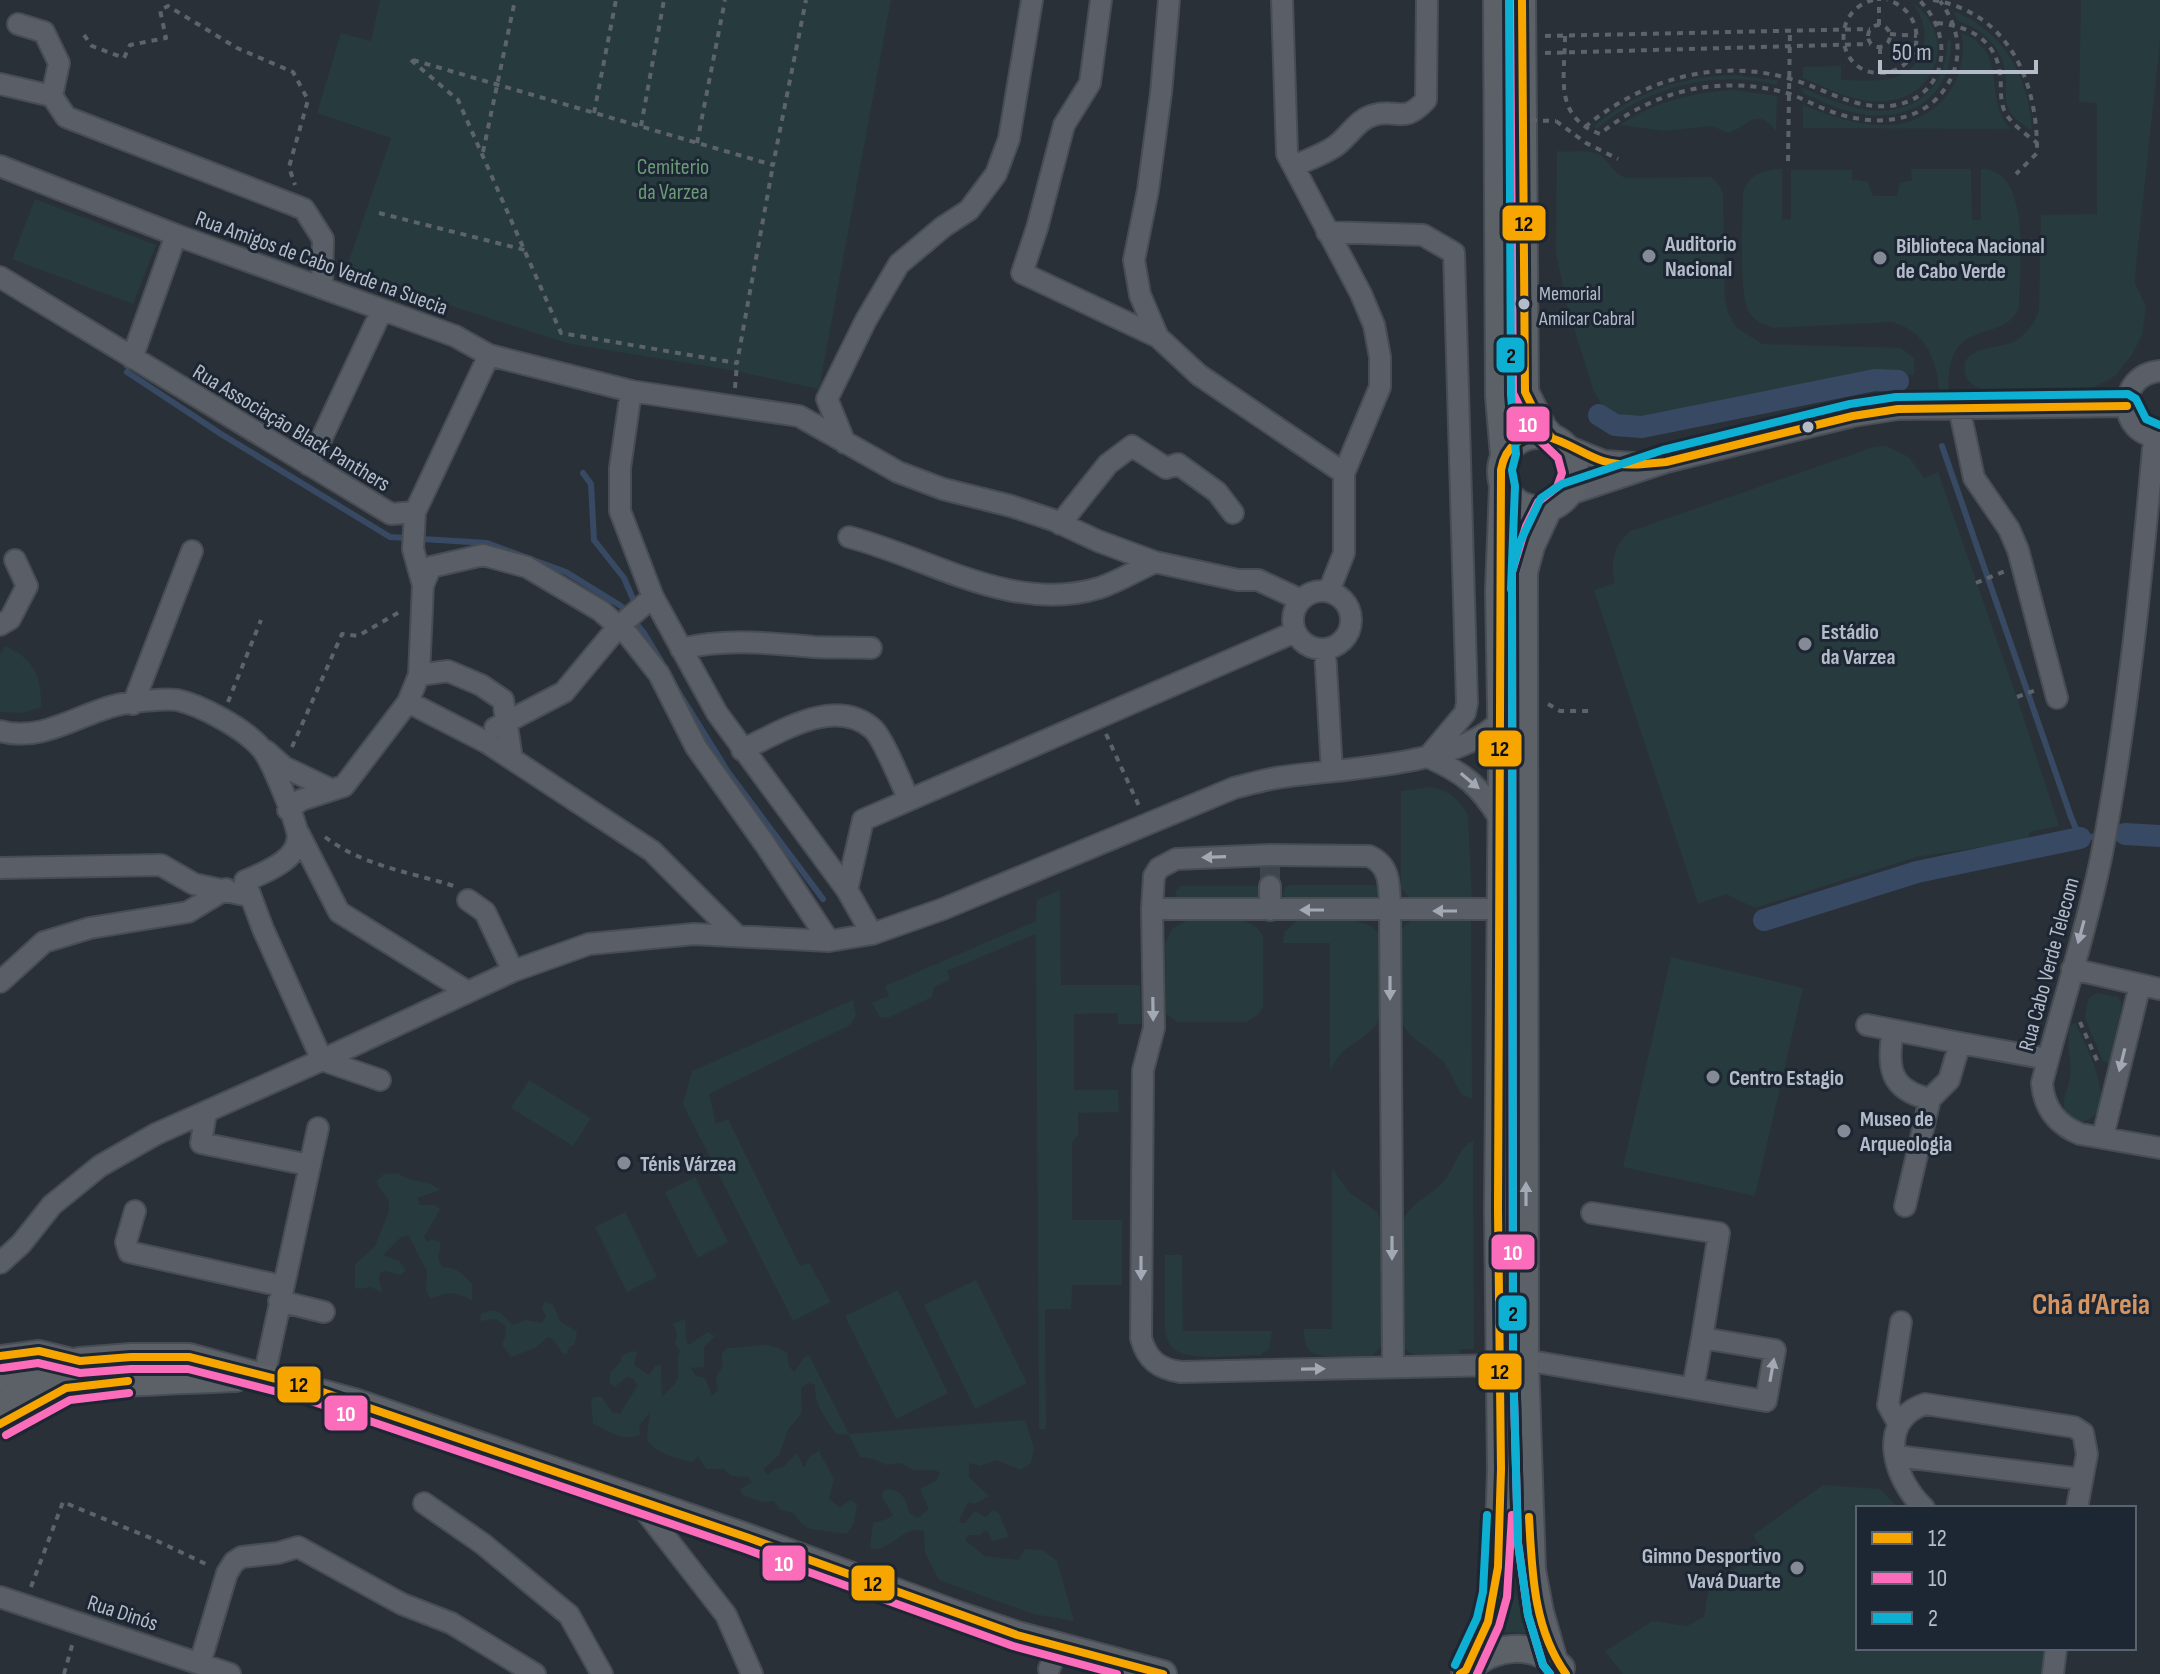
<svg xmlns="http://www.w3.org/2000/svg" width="2160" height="1674" font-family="'Sofia Sans Condensed',sans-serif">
  <rect width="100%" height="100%" fill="#2a3038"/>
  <path fill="#273a3e" d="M380,0H891L819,389L730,370L570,344L345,272L391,138L317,113L341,33L371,41Z
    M1910,0C1918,7 1926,13 1931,23C1950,57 1926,98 1887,101C1857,104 1830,90 1803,78V67L1841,66V80C1858,80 1877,82 1893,78C1930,68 1933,25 1910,0Z
    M2081,0H2160V41L2136,266L2135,283L2146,307L2142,335L2132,355L2115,376L2093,388L1982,390C1974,386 1967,382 1965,373C1959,344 2002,350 2017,340C2028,332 2035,322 2039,310L2041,215L2097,214V103L2079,102Z
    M1953,11C2004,30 2030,80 2032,131C2023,125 2014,119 2009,110C2004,100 2006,90 2006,79C2004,49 1985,30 1958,21Z
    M1961,33C2011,51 1981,98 2011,129L1803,128V105C1851,125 1913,143 1949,92C1961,75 1966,52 1961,33Z
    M1951,40C1953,91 1918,120 1868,115C1845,113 1824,102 1803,93L1802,88C1823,96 1844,107 1867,110C1913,116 1948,88 1947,41Z
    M1734,75L1775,80H1777V85C1716,69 1647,87 1598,128L1593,127C1634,93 1681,76 1734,75Z
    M1734,90L1777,96L1776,131C1756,106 1749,126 1729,133L1711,126L1664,131L1620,125C1654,102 1693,92 1734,90Z
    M1557,151C1569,153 1584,149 1596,153C1609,159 1611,172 1626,178L1711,177L1720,186L1723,195L1725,298L1728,313L1737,328L1762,344L1901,348L1914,358V375L1868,373L1650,419L1623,420L1612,416L1606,411L1594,392L1567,306L1556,253Z
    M1782,169V220L1791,219V170H1852V179L1868,182L1873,196H1897L1900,183L1912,180L1911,169H1971L1972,220H1981V169C2033,168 2019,271 2019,306C2007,347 1944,311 1949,392L1939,393C1938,360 1925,330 1891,322L1775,328C1764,325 1755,322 1749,312C1738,294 1743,218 1743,194C1748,174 1764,170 1782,169Z
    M35,199L156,245L133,304L12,259Z
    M1886,446L1909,457L1924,478L1938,472L2019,704L2059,826L2030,832L2027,840L1916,857L1755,908L1726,894L1698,904L1594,590L1615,583C1610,562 1613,545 1631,531L1874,447Z
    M5,646C34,659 42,676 41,707L23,713L0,712V654Z
    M1431,787C1449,791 1460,799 1468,816L1472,901L1410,899L1401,888V791Z
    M1290,885H1372L1377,886L1379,894L1373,899L1290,900L1283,895L1285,887Z
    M1182,886H1257L1261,887V899L1178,900L1175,891Z
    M1060,890L1061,985H1140L1141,1024H1118V1013L1074,1014V1090H1118L1119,1112L1078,1113V1134L1072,1143V1220H1122V1285H1072L1071,1309H1045L1046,1429H1039L1036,934L947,971L950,980L934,987L932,997L888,1018L880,1017L872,1003L889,996L885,986L1036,921L1037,900Z
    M1188,920C1212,920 1251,911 1263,936V1006L1258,1015L1246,1022H1178L1166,1014L1165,943L1173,928Z
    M1471,920L1472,1099L1462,1095L1444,1062L1409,1034L1400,1020L1399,936L1404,926L1411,921Z
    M1297,921C1321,921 1371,912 1381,938L1380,1018C1368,1043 1342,1040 1330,1072V943H1283L1285,931Z
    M1671,957L1803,988L1755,1196L1623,1167Z
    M2097,993L2118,997L2122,1004L2109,1063L2103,1061L2085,1018L2088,999Z
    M853,1000L856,1015L850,1025L709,1094L716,1124L728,1119L800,1266L809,1263L831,1302L793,1321L683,1104L692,1071Z
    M2074,1024H2076C2086,1047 2126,1119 2077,1122L2066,1114C2060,1099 2068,1092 2070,1077C2073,1060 2065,1044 2070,1026Z
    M529,1080L591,1118L573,1146L511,1108Z
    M1473,1141L1474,1349H1460V1358C1441,1357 1414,1363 1402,1345V1222C1411,1202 1430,1197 1443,1182C1455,1169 1457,1148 1473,1141Z
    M1332,1168L1350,1193L1377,1212L1382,1225L1384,1342C1380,1347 1377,1353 1370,1356C1363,1358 1352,1356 1344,1356C1320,1356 1303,1359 1304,1329H1332Z
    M398,1173C410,1184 427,1178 440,1190L417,1198L420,1205H435L440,1209L424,1237L427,1242L432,1239L440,1242C442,1254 433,1258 444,1268C455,1265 464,1276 472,1284V1301C458,1291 445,1292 431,1299L426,1291L427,1271L408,1235L400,1238L383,1255L399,1261L406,1271L400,1275L385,1271L380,1273L379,1280L383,1293L371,1287L360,1289L355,1287V1265L375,1246L389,1211V1201L376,1182L384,1174Z
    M695,1177L728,1242L698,1258L665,1192Z
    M625,1212L657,1277L627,1292L595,1227Z
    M1165,1255H1182L1183,1331H1272L1269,1349L1260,1355C1241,1355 1192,1361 1177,1351C1169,1346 1166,1338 1165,1329Z
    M976,1280L1027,1383L975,1409L924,1305Z
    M898,1290L948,1393L896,1419L845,1316Z
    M545,1301L553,1305L560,1321L577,1332L575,1344L569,1347L567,1355C557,1352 558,1340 548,1337L535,1348L511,1357L502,1344L506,1334L505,1325L495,1319L480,1321L481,1314C497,1306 501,1313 512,1325L525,1320L542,1323L546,1316L542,1309Z
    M685,1319L686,1341L689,1345L707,1332L715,1336L704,1347V1367L691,1368L696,1376L705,1378L712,1396L718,1390L716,1378L723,1365C721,1357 720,1354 727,1348C751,1349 764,1338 787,1353L789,1366L794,1372L804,1358L809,1355L849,1434L1025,1420L1034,1448L1031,1463L1021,1470L997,1460L980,1466L969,1463V1477L989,1496L974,1504L968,1502L959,1520L960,1523H965L974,1511L986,1517L992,1510L999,1513L1009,1537L992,1541L988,1532L985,1531L980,1535H969L965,1540L985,1556L1018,1560L1025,1549L1043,1550L1057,1561L1074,1621L1033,1614L939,1580L925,1553L924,1532C905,1522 889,1555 870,1548L873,1523L887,1519L893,1515L882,1497L883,1491C899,1485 907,1499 909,1513L918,1518L929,1509L920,1489L936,1481L940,1473L935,1470H913L900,1463L886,1465L874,1459L860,1457L849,1435L836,1434C825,1417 814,1405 815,1385L808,1383L801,1388L802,1412L788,1430L779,1455L763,1470L768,1475L774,1469L782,1468L797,1453L804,1468L809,1457L819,1451L834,1479L829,1499L840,1508L850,1500L857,1504L854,1523L847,1534L810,1529L801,1523L793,1513L780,1510L774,1501L762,1502L743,1495L740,1489L752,1482L748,1477L731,1476L724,1469H706L698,1456L692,1462C681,1460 648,1451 647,1438C647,1429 650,1420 650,1412L639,1426L640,1435C621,1442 610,1431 593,1424L591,1400L594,1397H602L612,1412L620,1414L637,1386L634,1379L627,1377L615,1387L610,1383V1373L621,1361V1356L633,1351L637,1352L634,1365L649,1375L655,1366L661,1365L662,1396C691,1371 671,1376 680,1351L675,1344L677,1334L673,1324Z
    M1823,1485L1880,1489L1898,1508H1858V1648H2048L2045,1674H1623L1605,1651L1653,1621L1687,1626L1704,1617L1709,1586L1763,1550L1753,1535Z
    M1509,1549L1516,1595L1529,1633L1500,1632Z"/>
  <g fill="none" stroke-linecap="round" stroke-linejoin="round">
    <path stroke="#384963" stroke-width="6" d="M127,372L221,434L390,537L487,543L566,572L621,606L644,633L661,661
      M1942,446L2071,817L2080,838L2101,836
      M583,473L591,484L594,540L624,578L636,606
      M676,688L728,772L823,899"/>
    <path stroke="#384963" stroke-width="22" d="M1599,415L1615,425L1642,427L1875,380L1898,381
      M2125,834L2160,836
      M1764,920L1917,872L2080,838"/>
    <path stroke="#3f454e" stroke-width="20" stroke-dasharray="20 10" stroke-linecap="butt" d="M1270,866V886"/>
    <g stroke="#484c53" stroke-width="24">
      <path id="minor" d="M1101,0L1090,83L1064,125L1037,228L1022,273L1158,337L1199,375L1344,473
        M1282,0L1287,154L1361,294L1374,325L1380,357V387L1344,473V553L1329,591
        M18,24L44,32L59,63L52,96
        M0,84L52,96L66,117L304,209L323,239L322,288
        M0,166L176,235L455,336L489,355L631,391
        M1294,166C1307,160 1322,155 1334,147C1348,138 1357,119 1374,115C1398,108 1403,125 1426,100L1427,0
        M1327,232L1423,235L1454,253L1467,703L1465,713L1428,757
        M0,277L391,514L415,512L489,355
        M1158,337L1140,295L1134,260L1148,190L1161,93L1169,0
        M132,358L176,235
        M2160,371C2116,375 2116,435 2160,437
        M1959,407L1974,478L2009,529L2018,550L2057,698
        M2154,437C2142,576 2128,716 2102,853C2087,930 2061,1007 2042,1083C2044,1108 2056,1124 2080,1134L2160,1148
        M845,443L827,399L866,320L899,264L943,227L969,210L996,174L1009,139L1032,0
        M1562,444L1604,461L1646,464
        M309,465L382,310
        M1567,495L1666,462L1853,416L1898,409L2127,406
        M415,512L413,549L423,585
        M1060,524L1108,464L1132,446L1166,468L1178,464L1217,492L1233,513
        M849,537C930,558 1012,614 1099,588C1118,582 1137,570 1155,562
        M1293 620a29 29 0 1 1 58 0a29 29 0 1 1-58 0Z
        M1301,600L1258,580H1238L1155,562L1098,541L1053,520L1011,506L943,489L898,472L799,416L631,391L620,468V511L653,597L717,713L847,890L872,934L943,909L1234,788C1250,784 1266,779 1282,777C1343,768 1458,767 1501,720
        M0,625L10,619L27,586L15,560
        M681,649C726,638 768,643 814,647C833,648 852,647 871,648
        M1325,650L1332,771
        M419,675L423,585L431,567L483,555L527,567L601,611L629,636L659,674L696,747L765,844L829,941
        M133,704L192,551
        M495,728L564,692L618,627L653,597
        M0,731C41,743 79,714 117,705C130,702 165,698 177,700C201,705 245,729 261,748C272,760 293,815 297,831C304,859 263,873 245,881L263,929L322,1060L513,971L589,944L694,934L829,941L872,934
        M742,750C779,733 835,695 873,729C883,738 902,785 909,800
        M266,751L284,767L332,790
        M1428,757C1464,773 1479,785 1500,819
        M512,759L503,700L481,685L448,671L419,675L408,702L486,742L652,851L736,935
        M288,810L301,800L344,786L408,702
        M299,834L339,912L468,992
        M0,868L161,865L194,884L249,896
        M847,890L863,820L1295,632
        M468,900L485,912L513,971
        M1152,909L1154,876L1159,868L1176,859L1270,855L1369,856C1392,866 1389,888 1390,910L1393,1367
        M1270,910V886
        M2072,969L2160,989
        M0,982L44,942L90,928L188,912L226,889
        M1867,1025L1960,1043
        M1893,1030C1887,1067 1889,1090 1930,1099
        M206,1112L201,1143L309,1165
        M2103,1136L2140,985
        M1905,1206L1930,1099L1949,1080L1960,1043L2048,1059
        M135,1211L126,1242L129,1252L282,1286
        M1592,1213L1719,1233L1702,1338
        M0,1263L21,1244L52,1205L100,1166L156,1134L322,1060L380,1080
        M279,1301L324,1312
        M0,1356L39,1351L76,1360
        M1525,1360L1766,1401L1775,1350L1702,1338L1693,1388
        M1499,1365L1181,1372C1159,1369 1147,1360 1141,1338L1143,1070L1154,1028L1152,909H1500
        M264,1377L318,1128
        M1898,1423L1888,1405L1901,1322
        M0,1424L45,1399
        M1896,1456L2082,1479
        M636,1499L726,1615L752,1674
        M424,1503L483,1544L569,1615L602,1674
        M1924,1508C1894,1480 1875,1421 1925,1404L2074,1427L2083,1433L2087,1454L2077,1508
        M0,1597L230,1674
        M200,1663L227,1573L234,1562L242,1557L278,1553L298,1547L402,1604L451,1623L535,1674
        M1049,1669L1059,1646
        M2053,1674L2056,1648"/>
    </g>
    <g stroke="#484c55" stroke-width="30">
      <path id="major" d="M1497,0L1499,396L1504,455
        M1522,0L1525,392L1543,428L1552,438
        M1501 472a37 37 0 1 1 74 0a37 37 0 1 1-74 0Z
        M1549,507L1531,546L1524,572L1525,1360L1532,1570L1540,1612L1554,1661
        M0,1378L80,1361L131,1357H189L354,1402L749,1538L958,1615L1017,1635L1163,1674
        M0,1405C81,1380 153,1382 236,1378
        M1466,1670L1488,1622L1498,1567L1501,1469L1498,1210L1502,762L1499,591L1503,486
        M1465,1672C1491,1645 1533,1639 1561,1668"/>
    </g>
    <path stroke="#5d636a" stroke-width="4" stroke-dasharray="6 6" stroke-linecap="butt" d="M1873,0C1828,12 1837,76 1883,73C1926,69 1928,11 1887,0
      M1933,0C2010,13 2038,83 2037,153L2016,174
      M1937,23C1968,26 1996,39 2000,74C2002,87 1999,100 2005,112C2012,125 2026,134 2037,143
      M1868 36a11 11 0 1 1 22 0a11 11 0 1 1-22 0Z
      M1879,25V0
      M1890,34L1917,36
      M84,35L92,46L124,58L130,45L166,38L160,10L168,6L237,48L293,72L308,100L289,167L295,185
      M1545,36L1870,29
      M1565,36C1565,78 1553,116 1600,134C1633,107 1673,89 1717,86C1742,84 1767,87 1790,94C1804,99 1816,106 1830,111C1874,128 1930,125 1952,76C1963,50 1957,24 1940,1
      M1880,48V73
      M1545,53L1870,44
      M411,60L458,100L561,333L737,363L773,165
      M413,60L773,165L806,0
      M594,113L616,0
      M1556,121L1586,143L1618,159
      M641,126L664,0
      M1585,127C1644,78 1722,56 1797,81C1828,91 1856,109 1890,106C1948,99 1956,36 1919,0
      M697,143L725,0
      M483,152L515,0
      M1788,161L1790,29
      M379,213L525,250
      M735,388L737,363
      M1976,583L2005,571
      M2017,697L2036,690
      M228,702L261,620
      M1548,704L1560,711H1592
      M1106,734L1139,806
      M292,747L342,634L358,636L403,610
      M325,837C363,866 410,872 454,886
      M2080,1022L2099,1065
      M31,1587L63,1502L153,1539L210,1566
      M64,1674L73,1642"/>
    <use href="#minor" stroke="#5a5e66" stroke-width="20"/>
    <use href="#major" stroke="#5c6168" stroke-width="26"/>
    <path stroke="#5d636a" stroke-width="4" stroke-dasharray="6 6" stroke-linecap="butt" d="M1519,120L1556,121"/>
    <g stroke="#1d2633" stroke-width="14">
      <path id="bus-1" d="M1522,0L1525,392L1543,428L1552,438
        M0,1356L39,1351L80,1361L131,1357H189L308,1387L749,1538L1017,1635L1163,1674
        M0,1424L66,1388L128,1381
        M1529,1517C1532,1570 1533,1629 1566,1674
        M1460,1674L1466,1670L1488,1622L1498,1567L1501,1469L1498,1210L1501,470C1503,458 1507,450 1516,443C1544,422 1576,453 1603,461C1624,467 1646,464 1666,462L1853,416L1898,409L2127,406"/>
    </g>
    <g stroke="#1d2633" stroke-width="14">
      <path id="bus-2" d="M1510,0L1513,393L1533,434L1558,458L1562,473L1557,487L1538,502L1526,526L1512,572L1513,1360L1518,1543L1528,1615L1543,1665L1550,1674
        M2,1368L38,1363L80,1373L131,1369H188L305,1399L745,1549L1013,1646L1117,1674
        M6,1435L70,1400L129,1393
        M1477,1674L1499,1626L1507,1597L1512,1515"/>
    </g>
    <g stroke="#1d2633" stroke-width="14">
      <path id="bus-3" d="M1509,0L1511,395L1516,454L1512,470L1515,486L1511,589
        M1455,1665L1477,1618L1483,1592L1487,1515
        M1550,1674L1543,1665L1528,1615L1518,1543L1513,1360L1512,572L1520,542L1541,498L1562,484L1663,450L1850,404L1896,397L2128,394L2136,399L2146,419L2160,425"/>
    </g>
    <use href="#bus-1" stroke="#f7a600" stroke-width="8"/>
    <use href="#bus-2" stroke="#fb6dba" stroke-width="8"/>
    <use href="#bus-3" stroke="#0dafd3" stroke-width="8"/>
  </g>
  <defs><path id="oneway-solid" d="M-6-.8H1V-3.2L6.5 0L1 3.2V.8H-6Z" transform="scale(2)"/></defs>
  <g fill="#a2a9b5">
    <use href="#oneway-solid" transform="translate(1470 781) rotate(40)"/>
    <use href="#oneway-solid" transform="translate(1214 857) rotate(178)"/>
    <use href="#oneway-solid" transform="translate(1312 910) rotate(-180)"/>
    <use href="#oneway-solid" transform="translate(1445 911) rotate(-180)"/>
    <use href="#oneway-solid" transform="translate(2081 932) rotate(105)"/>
    <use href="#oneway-solid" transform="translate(1390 988) rotate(90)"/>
    <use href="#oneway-solid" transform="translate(1153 1009) rotate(89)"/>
    <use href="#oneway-solid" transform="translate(2122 1060) rotate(104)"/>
    <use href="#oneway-solid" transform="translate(1392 1248) rotate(90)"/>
    <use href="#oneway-solid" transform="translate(1141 1268) rotate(90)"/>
    <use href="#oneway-solid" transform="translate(1313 1369) rotate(-1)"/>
    <use href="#oneway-solid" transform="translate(1772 1370) rotate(-80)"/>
  </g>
  <use fill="#a2aab6" href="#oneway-solid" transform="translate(1526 1194) rotate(-90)"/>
  <g fill="#848b96" stroke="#1d2633" stroke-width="3">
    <circle cx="1649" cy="256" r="8"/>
    <circle cx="1880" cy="258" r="8"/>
    <circle cx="1805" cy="644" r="8"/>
    <circle cx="1713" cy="1077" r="8"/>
    <circle cx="1844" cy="1131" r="8"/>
    <circle cx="624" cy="1163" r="8"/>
    <circle cx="1797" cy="1568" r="8"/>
  </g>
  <g fill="#b4bcc9" stroke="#1d2633" stroke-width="3">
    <circle cx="1524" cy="304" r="7"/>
    <circle cx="1808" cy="427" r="7"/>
  </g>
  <g text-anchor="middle" stroke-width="6" stroke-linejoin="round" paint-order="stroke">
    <g font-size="20" fill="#b4bcc9" stroke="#1d2633" text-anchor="start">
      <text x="1539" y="300">Memorial<tspan x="1539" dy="25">Amilcar Cabral</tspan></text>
    </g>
    <g font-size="22" fill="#6b9a76" stroke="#1d2633">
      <text x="673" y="174">Cemiterio<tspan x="673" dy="25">da Varzea</tspan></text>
    </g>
    <g font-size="22" font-weight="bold" fill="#b4bcc9" stroke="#1d2633" text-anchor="start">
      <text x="1665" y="251">Auditorio<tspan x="1665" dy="25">Nacional</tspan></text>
      <text x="1896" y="253">Biblioteca Nacional<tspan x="1896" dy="25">de Cabo Verde</tspan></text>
      <text x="1821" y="639">Estádio<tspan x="1821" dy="25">da Varzea</tspan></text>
      <text x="1729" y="1085">Centro Estagio</text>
      <text x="1860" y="1126">Museo de<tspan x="1860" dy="25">Arqueologia</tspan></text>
      <text x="640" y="1171">Ténis Várzea</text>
      <text x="1781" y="1563" text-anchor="end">Gimno Desportivo<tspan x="1781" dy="25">Vavá Duarte</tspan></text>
    </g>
    <g font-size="22" fill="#b4bcc9" stroke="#1d2633">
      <text transform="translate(322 262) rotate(20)" y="8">Rua Amigos de Cabo Verde na Suecia</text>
      <text transform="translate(292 427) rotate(31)" y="8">Rua Associação Black Panthers</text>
      <text transform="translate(2048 964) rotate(-75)" y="8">Rua Cabo Verde Telecom</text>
      <text transform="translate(123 1612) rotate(18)" y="8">Rua Dinós</text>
    </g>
    <g font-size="30" font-weight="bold" fill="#d59563" stroke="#1d2633">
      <text x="2091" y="1314">Chã d’Areia</text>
    </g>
  </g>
  <g stroke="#1d2633" stroke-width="3">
    <rect x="1501" y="204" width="46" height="38" rx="8" fill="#f7a600"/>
    <rect x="1495" y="336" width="31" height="38" rx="8" fill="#0dafd3"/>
    <rect x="1505" y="405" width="46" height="38" rx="8" fill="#fb6dba"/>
    <rect x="1477" y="729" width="46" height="39" rx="8" fill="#f7a600"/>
    <rect x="1490" y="1233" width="46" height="38" rx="8" fill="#fb6dba"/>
    <rect x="1497" y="1294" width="31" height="38" rx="8" fill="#0dafd3"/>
    <rect x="1477" y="1352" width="46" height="39" rx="8" fill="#f7a600"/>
    <rect x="276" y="1365" width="46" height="39" rx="8" fill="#f7a600"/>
    <rect x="323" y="1394" width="46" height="38" rx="8" fill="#fb6dba"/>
    <rect x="761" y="1544" width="46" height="38" rx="8" fill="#fb6dba"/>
    <rect x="850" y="1564" width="46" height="38" rx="8" fill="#f7a600"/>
  </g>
  <g font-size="22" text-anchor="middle" font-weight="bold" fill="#fff">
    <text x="1528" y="432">10</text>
    <text x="1513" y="1260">10</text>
    <text x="346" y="1421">10</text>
    <text x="784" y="1571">10</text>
  </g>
  <g font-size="22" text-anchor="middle" font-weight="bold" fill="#111">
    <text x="1524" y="231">12</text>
    <text x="1511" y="363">2</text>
    <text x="1500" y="756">12</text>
    <text x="1513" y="1321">2</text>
    <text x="1500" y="1379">12</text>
    <text x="299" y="1392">12</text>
    <text x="873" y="1591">12</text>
  </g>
  <rect x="1856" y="1506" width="280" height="144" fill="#1d2633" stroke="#59626f" stroke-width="2"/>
  <rect x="1872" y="1532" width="40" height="12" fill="#f7a600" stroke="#59626f" stroke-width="2"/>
  <text x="1928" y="1546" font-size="24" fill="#b4bcc9">12</text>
  <rect x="1872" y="1572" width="40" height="12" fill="#fb6dba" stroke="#59626f" stroke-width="2"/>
  <text x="1928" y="1586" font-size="24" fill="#b4bcc9">10</text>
  <rect x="1872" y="1612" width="40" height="12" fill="#0dafd3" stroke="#59626f" stroke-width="2"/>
  <text x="1928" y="1626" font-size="24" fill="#b4bcc9">2</text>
  <path d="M1880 60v12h156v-12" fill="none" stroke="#b4bcc9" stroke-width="4"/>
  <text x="1892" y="60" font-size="24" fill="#b4bcc9" stroke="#1d2633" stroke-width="6" paint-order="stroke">50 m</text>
</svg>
